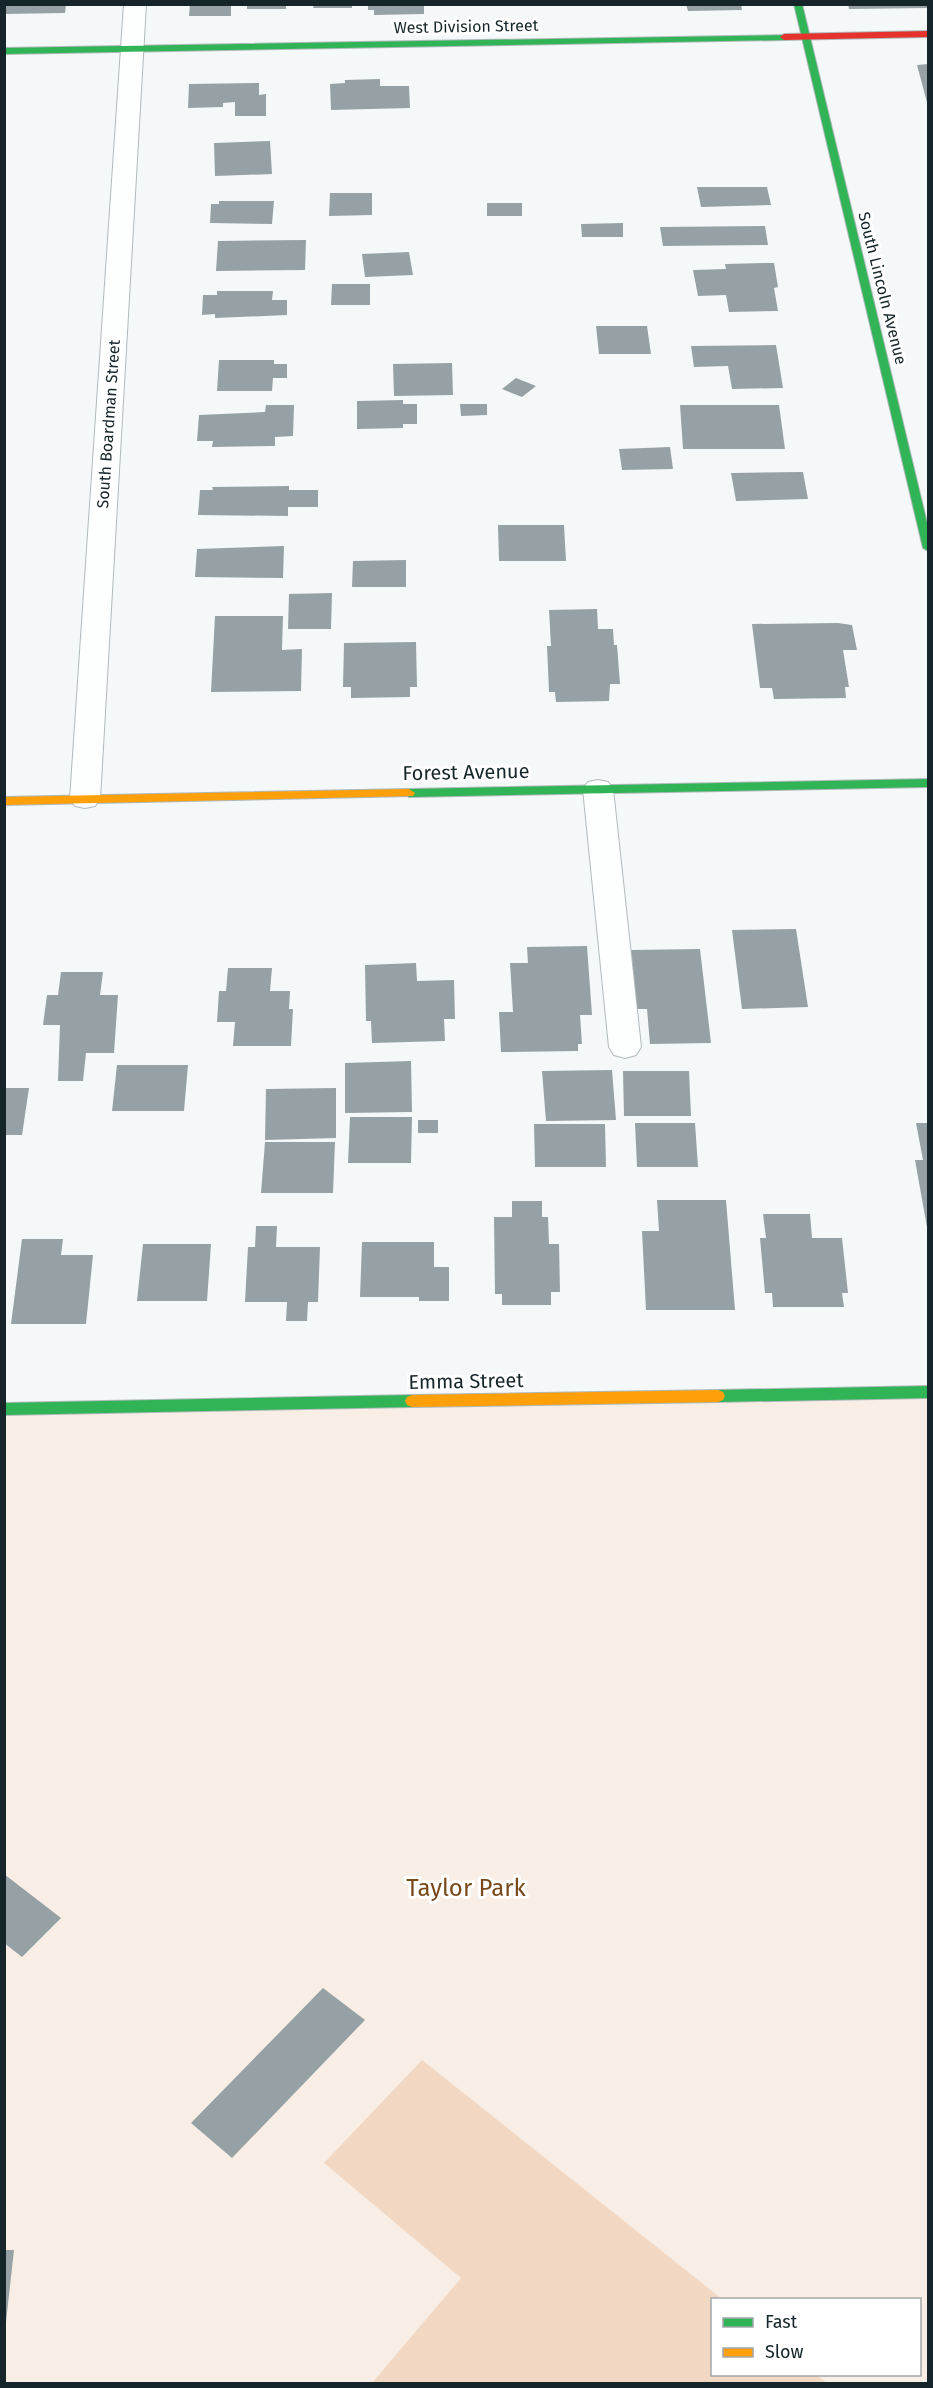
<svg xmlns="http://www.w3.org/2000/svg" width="933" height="2388" font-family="'Fira Sans',sans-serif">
  <rect width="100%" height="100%" fill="#f4f8f9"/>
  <path fill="#f8eee5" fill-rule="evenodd" d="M928,1392V2383H5L4,1409ZM712,2300H920V2374H712Z"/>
  <path fill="#f2d8c3" d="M422,2060L722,2299L712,2300V2374L816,2375L827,2383H372L461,2278L324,2163Z"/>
  <path fill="#96a1a5" d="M4,4H66L65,13L4,14Z
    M190,4H231V16H189Z
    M247,4H286V9H247Z
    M314,4H352V8H313Z
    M368,4H424V14L374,15V10H368Z
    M686,4H741L742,10L688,11Z
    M848,4H928V8L849,9Z
    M928,64V106L917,65Z
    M380,79V86H409L410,108L331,110L330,84L345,83V80Z
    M259,83V95L266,94V116H235V102L223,103V107L188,108L189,84Z
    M270,141L272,174L215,176L214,143Z
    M697,187H767L771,205L701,207Z
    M330,193H372V215L329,216Z
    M219,201H274L272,224L210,223L211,204H219Z
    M487,203H522V216H487Z
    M623,223V237H582L581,224Z
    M765,226L768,245L663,246L660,227Z
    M306,240L305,270L216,271L218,241Z
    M409,252L413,275L365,277L362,254Z
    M766,263H774L778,287L774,288L778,311L729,312L726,295L698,296L693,270L726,269L725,264Z
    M332,284H370V305H331Z
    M217,291H273L272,300H287V315L215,318V314L202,315L203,295H217Z
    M596,326H647L651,354H599Z
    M776,345L783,388L732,389L728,366L694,367L691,346Z
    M219,360H274V364H287V378H273L272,391H217Z
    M452,363L453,395L394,396L393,364Z
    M516,378L536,386L522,397L502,389Z
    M403,400V404H417V424H403V428L357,429V401Z
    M460,404H487V415L461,416Z
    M266,405H294L293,436L275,437V446L212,447L213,441H197L199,415L265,412Z
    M680,405H779L785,449H683Z
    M670,447L673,469L622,470L619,449Z
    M803,472L808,499L736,501L731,473Z
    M289,486V490H318V507H288V516L198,515L200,490H213L212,487Z
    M498,525H564L566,561H499Z
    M284,546L283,578L195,577L197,549Z
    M406,560V587H352L353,561Z
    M332,593L331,629H288L289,594Z
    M597,609L598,629H613L614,645H617L620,684H610L609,701L556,702L555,692H549L547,646H551L549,610Z
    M215,616H283L282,650L302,649L301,691L211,692Z
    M838,623L852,625L857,650H843L849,687H845L846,698L774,699L772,688H760L752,624Z
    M416,642L417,687H410V697L351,698V687H343L344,643Z
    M796,929L808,1007L742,1009L732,930Z
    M587,946L592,1015H580L582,1044H578V1051L501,1052L499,1012H513L510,963H528L527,947Z
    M700,949L711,1043L650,1044L647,1009H637L631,950Z
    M416,963L417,981L454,980L455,1019H444L445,1041L372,1043L371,1021H366L365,965Z
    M228,968H272L270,991H290L289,1009H293L291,1046H233L235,1022H217L219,991H226Z
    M61,972H103L100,995H118L114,1053H86L83,1081H58L60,1025H43L47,995H58Z
    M411,1061L412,1112L345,1113V1063Z
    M117,1065H188L184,1111H112Z
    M612,1070L616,1120L546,1121L542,1071Z
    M623,1071H689L691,1116H624Z
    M4,1088H29L22,1135H4Z
    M336,1088V1138L265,1140L266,1089Z
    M350,1117H412L411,1163H348Z
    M418,1120H438V1133H418Z
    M635,1123H695L698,1167H637Z
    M916,1123H928V1233L915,1160H923Z
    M534,1124H605L606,1167H535Z
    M265,1142H335L333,1193H261Z
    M657,1200H726L735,1310H646L642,1231H659Z
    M512,1201H542V1217H548L549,1244H559L560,1292H551V1305H502V1294H495L494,1217H512Z
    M763,1214H810L812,1238H842L848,1293H842L844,1307H773L772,1293H765L760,1238H766Z
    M256,1226H277L276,1247H320L318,1302H308L307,1321H286L287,1302H245L248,1247H255Z
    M22,1239H63L61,1255H93L86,1324H11Z
    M362,1242H434V1267H449V1301H419V1297H360Z
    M143,1244H211L207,1301H137Z
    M4,1874L61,1918L22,1957L4,1943Z
    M323,1988L365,2020L232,2158L191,2123Z
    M4,2250H14L6,2322H4Z"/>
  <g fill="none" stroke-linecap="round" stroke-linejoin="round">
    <g stroke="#b0babd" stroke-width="2">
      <path id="lane" d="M598,780L608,782L613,789L641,1047L636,1055L625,1058L614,1055L609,1047L583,789L588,782Z"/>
    </g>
    <g stroke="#b0babd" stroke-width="2">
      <path id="street" d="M124,4H146L100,799L95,806L85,808L75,806L70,799Z"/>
    </g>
    <g stroke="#b0babd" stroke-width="2">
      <path id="fast" d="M794,4H802L928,527V551L923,548Z
        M787,35V39L784,40L4,54V48Z
        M928,779V787L409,797L403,793L409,789Z
        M928,1386V1398L718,1402L713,1400L711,1396L713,1392L718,1390Z
        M412,1395L417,1397L419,1401L417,1405L412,1407L4,1415V1403Z"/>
    </g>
    <g stroke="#b0babd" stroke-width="2">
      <path id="slow" d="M409,789L415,793L413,796L4,805V797Z
        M718,1390L723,1392L725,1396L723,1400L718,1402L412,1407L407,1405L405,1401L407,1397L412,1395Z"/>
    </g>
    <g stroke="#b0babd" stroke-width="2">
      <path id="jam" d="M928,31V37L784,40L780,37L784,34Z"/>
    </g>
    <use href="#lane" fill="#fdfefe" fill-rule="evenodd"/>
    <use href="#street" fill="#fdfefe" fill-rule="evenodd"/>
    <use href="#fast" fill="#30b455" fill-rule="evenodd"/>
    <use href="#slow" fill="#ff9f0a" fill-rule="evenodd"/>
    <use href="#jam" fill="#e5322d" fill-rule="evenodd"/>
  </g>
  <g text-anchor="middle" stroke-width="6" stroke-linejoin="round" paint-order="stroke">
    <g font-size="16" fill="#15252a" stroke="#fff">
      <text transform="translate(466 26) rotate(-1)" y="6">West Division Street</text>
      <text transform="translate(883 288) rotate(76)" y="6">South Lincoln Avenue</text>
      <text transform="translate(108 424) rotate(-86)" y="6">South Boardman Street</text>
    </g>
    <g font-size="20" fill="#15252a" stroke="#fff">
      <text transform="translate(466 772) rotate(-1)" y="7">Forest Avenue</text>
      <text transform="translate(466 1381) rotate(-1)" y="7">Emma Street</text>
    </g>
    <g font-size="24" fill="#79491a" stroke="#fff">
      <text x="466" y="1896">Taylor Park</text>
    </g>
  </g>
  <rect width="933" height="2388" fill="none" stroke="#15252a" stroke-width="12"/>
  <rect x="711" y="2298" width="210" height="78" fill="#ffffff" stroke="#a1a8aa" stroke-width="1.5"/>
  <rect x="723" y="2318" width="30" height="9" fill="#30b455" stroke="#a1a8aa" stroke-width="1.5"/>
  <text x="765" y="2328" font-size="18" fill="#15252a">Fast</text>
  <rect x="723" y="2348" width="30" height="9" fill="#ff9f0a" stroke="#a1a8aa" stroke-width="1.5"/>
  <text x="765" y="2358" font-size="18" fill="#15252a">Slow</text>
</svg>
